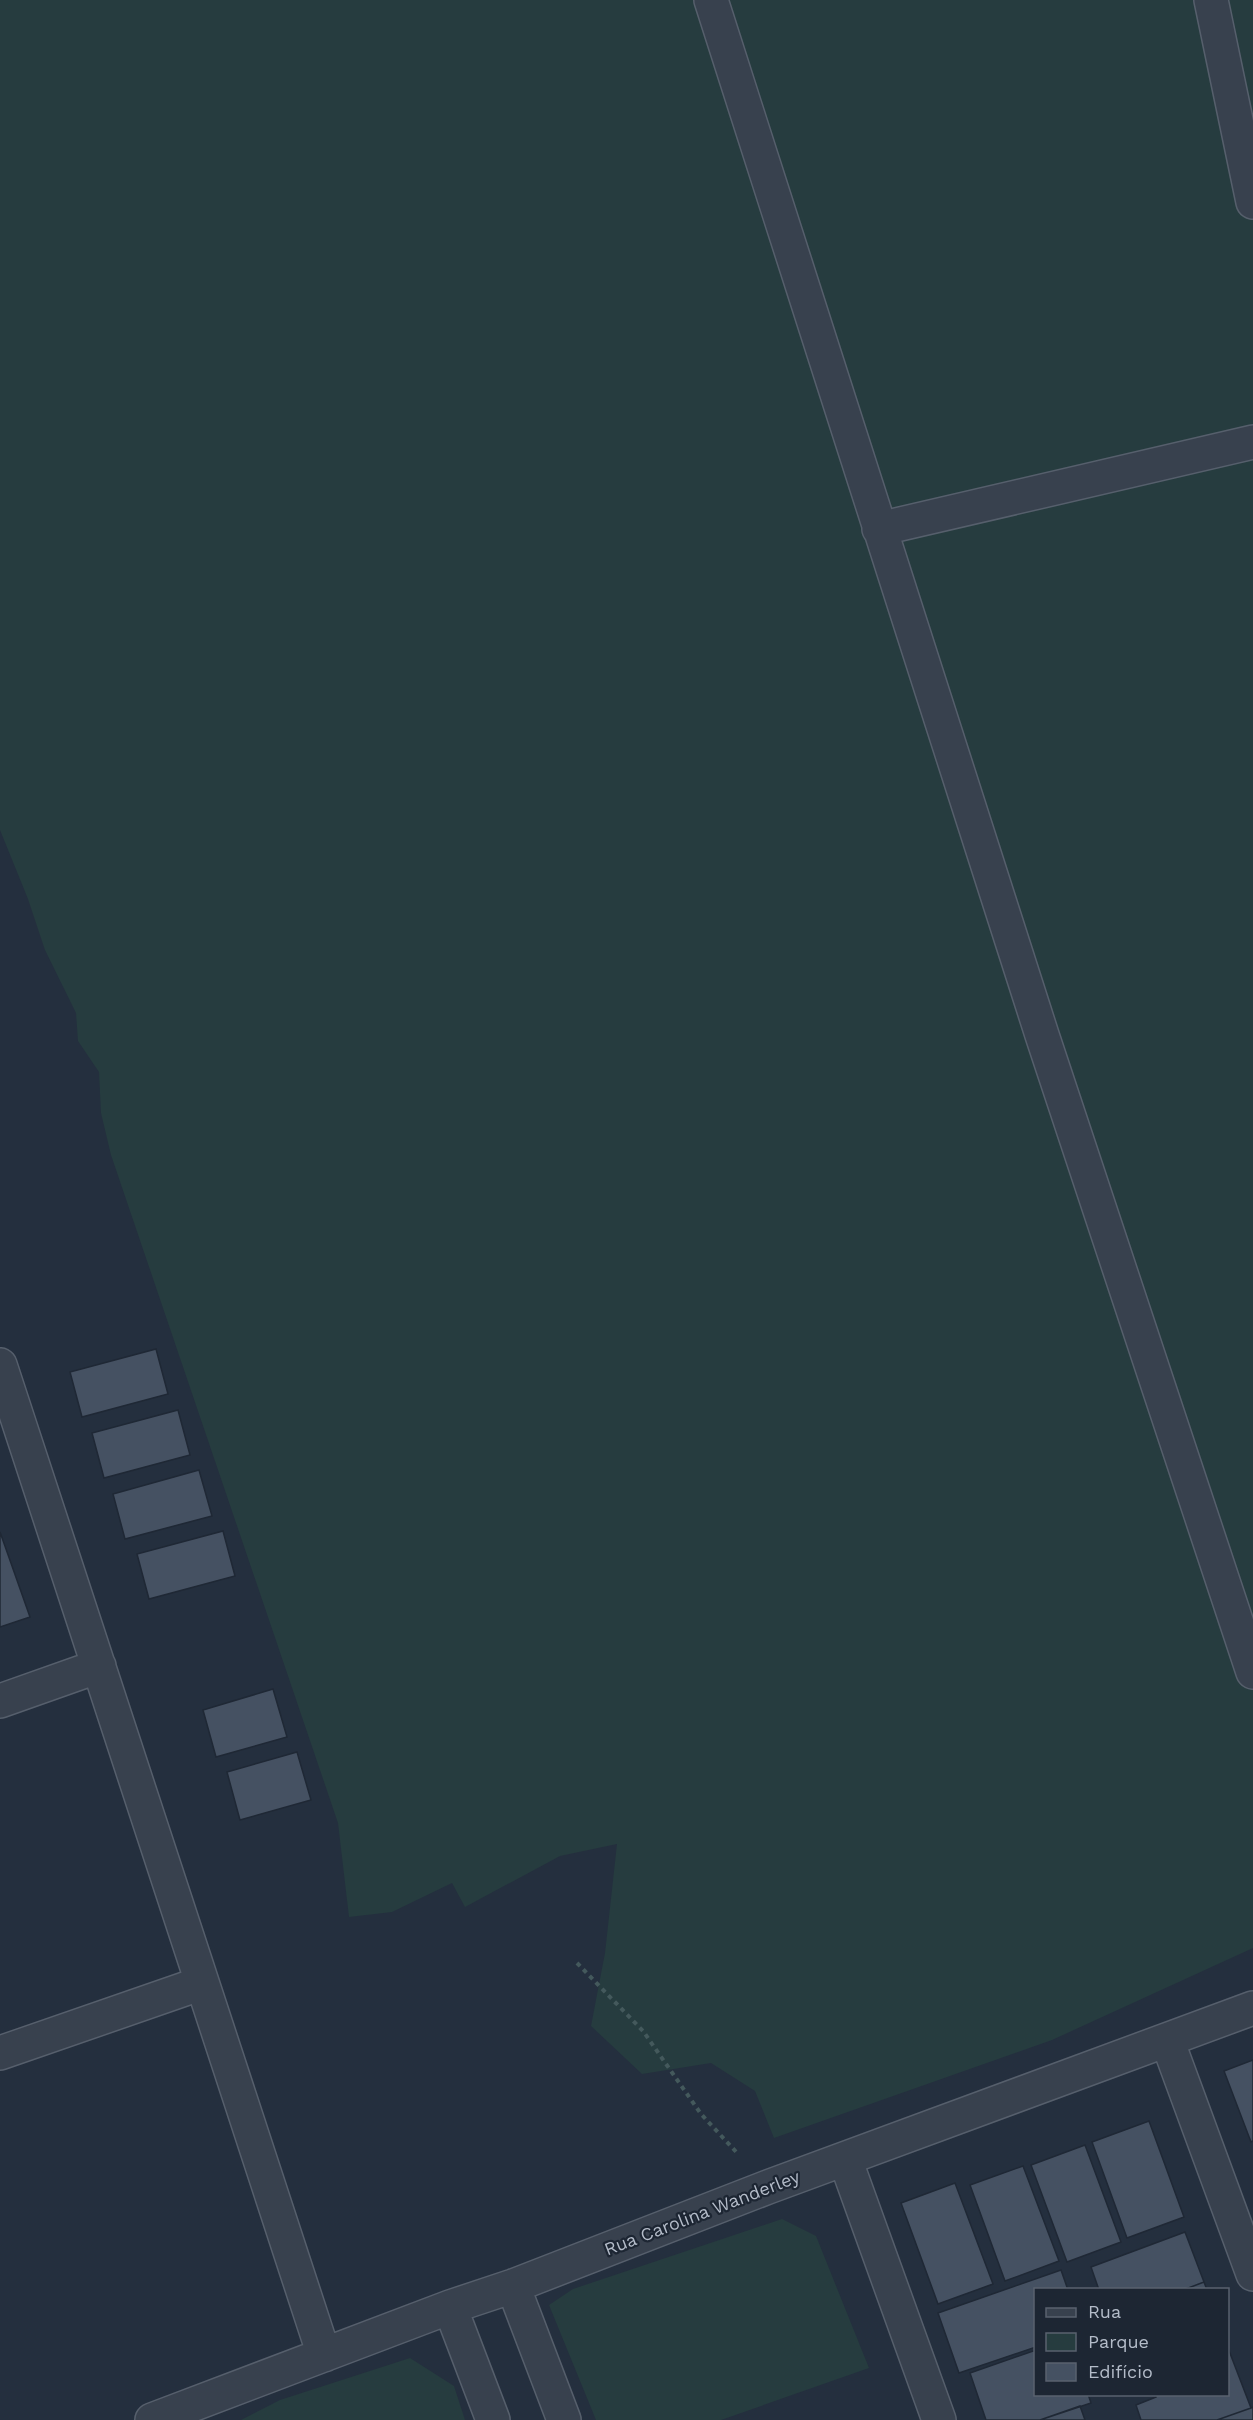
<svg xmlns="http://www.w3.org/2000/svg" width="1253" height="2420" font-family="'Work Sans',sans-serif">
  <rect width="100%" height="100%" fill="#242f3e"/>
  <path fill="#263c3f" d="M0,0H1253V1948L1052,2040L774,2138L755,2091L711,2063L642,2074L591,2026L605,1953L617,1844L560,1856L465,1907L452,1883L392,1912L349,1917L338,1823L111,1155L101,1113L99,1072L78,1041L76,1013L45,950L28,899L0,830Z
    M782,2219L816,2236L869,2368L721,2420H596L549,2305L573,2289Z
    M410,2358L454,2386L465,2420H241L280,2400Z"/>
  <path fill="#455162" stroke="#1f2835" stroke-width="1.5" d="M156,1349L168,1394L82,1417L70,1372Z
    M178,1410L190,1455L104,1478L92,1433Z
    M199,1470L212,1516L125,1539L113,1494Z
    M223,1531L235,1576L149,1599L137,1554Z
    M0,1532L30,1617L0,1627Z
    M273,1689L287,1737L216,1757L203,1710Z
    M297,1752L311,1800L240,1820L227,1772Z
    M1253,2060V2141L1251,2142L1224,2071Z
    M1149,2121L1184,2217L1127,2238L1092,2142Z
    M1085,2145L1121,2242L1067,2262L1031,2165Z
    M1023,2166L1059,2261L1005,2281L970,2185Z
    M955,2183L993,2284L938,2304L901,2203Z
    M1185,2232L1204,2282L1183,2290H1099L1091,2267Z
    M1061,2270L1068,2290H1036V2347L959,2373L938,2313Z
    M1204,2282L1207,2290H1183Z
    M1228,2348L1251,2408L1217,2420H1141L1136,2405L1156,2397L1155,2394H1228Z
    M1036,2350V2394H1088L1091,2403L1040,2420H986L970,2373Z
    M1080,2406L1085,2420H1040Z
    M1253,2407V2420H1217L1251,2408Z"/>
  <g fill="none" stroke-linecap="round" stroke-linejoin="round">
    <g stroke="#565f6c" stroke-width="36">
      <path id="minor" d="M711,0L1042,1035L1253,1672
        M1211,0L1253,202
        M879,529L1253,442
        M0,1365L324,2355
        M0,1701L99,1666
        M1167,2040L1253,2274
        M0,2053L202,1983
        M845,2159L939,2420
        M513,2286L564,2420
        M450,2307L493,2420
        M152,2420L450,2307L513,2286L768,2187L1253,2008"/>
    </g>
    <path stroke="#44595c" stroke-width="4" stroke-dasharray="4.5 4.5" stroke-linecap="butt" d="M577,1963L643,2031L701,2114L739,2155"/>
    <use href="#minor" stroke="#38414e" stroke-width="33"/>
  </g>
  <g text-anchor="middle" stroke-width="4.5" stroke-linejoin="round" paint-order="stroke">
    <g font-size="18" fill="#b4bcc9" stroke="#1d2633">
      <text transform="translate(702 2213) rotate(-21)" y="6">Rua Carolina Wanderley</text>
    </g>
  </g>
  <rect x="1034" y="2288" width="195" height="108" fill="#1d2633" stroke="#59626f" stroke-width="1.5"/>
  <rect x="1046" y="2308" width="30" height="9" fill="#38414e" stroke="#59626f" stroke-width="1.5"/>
  <text x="1088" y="2318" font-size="18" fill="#b4bcc9">Rua</text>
  <rect x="1046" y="2333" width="30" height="18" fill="#263c3f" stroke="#59626f" stroke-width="1.5"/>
  <text x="1088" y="2348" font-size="18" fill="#b4bcc9">Parque</text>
  <rect x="1046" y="2363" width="30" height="18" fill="#455162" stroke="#59626f" stroke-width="1.5"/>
  <text x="1088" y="2378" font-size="18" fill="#b4bcc9">Edifício</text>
</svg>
